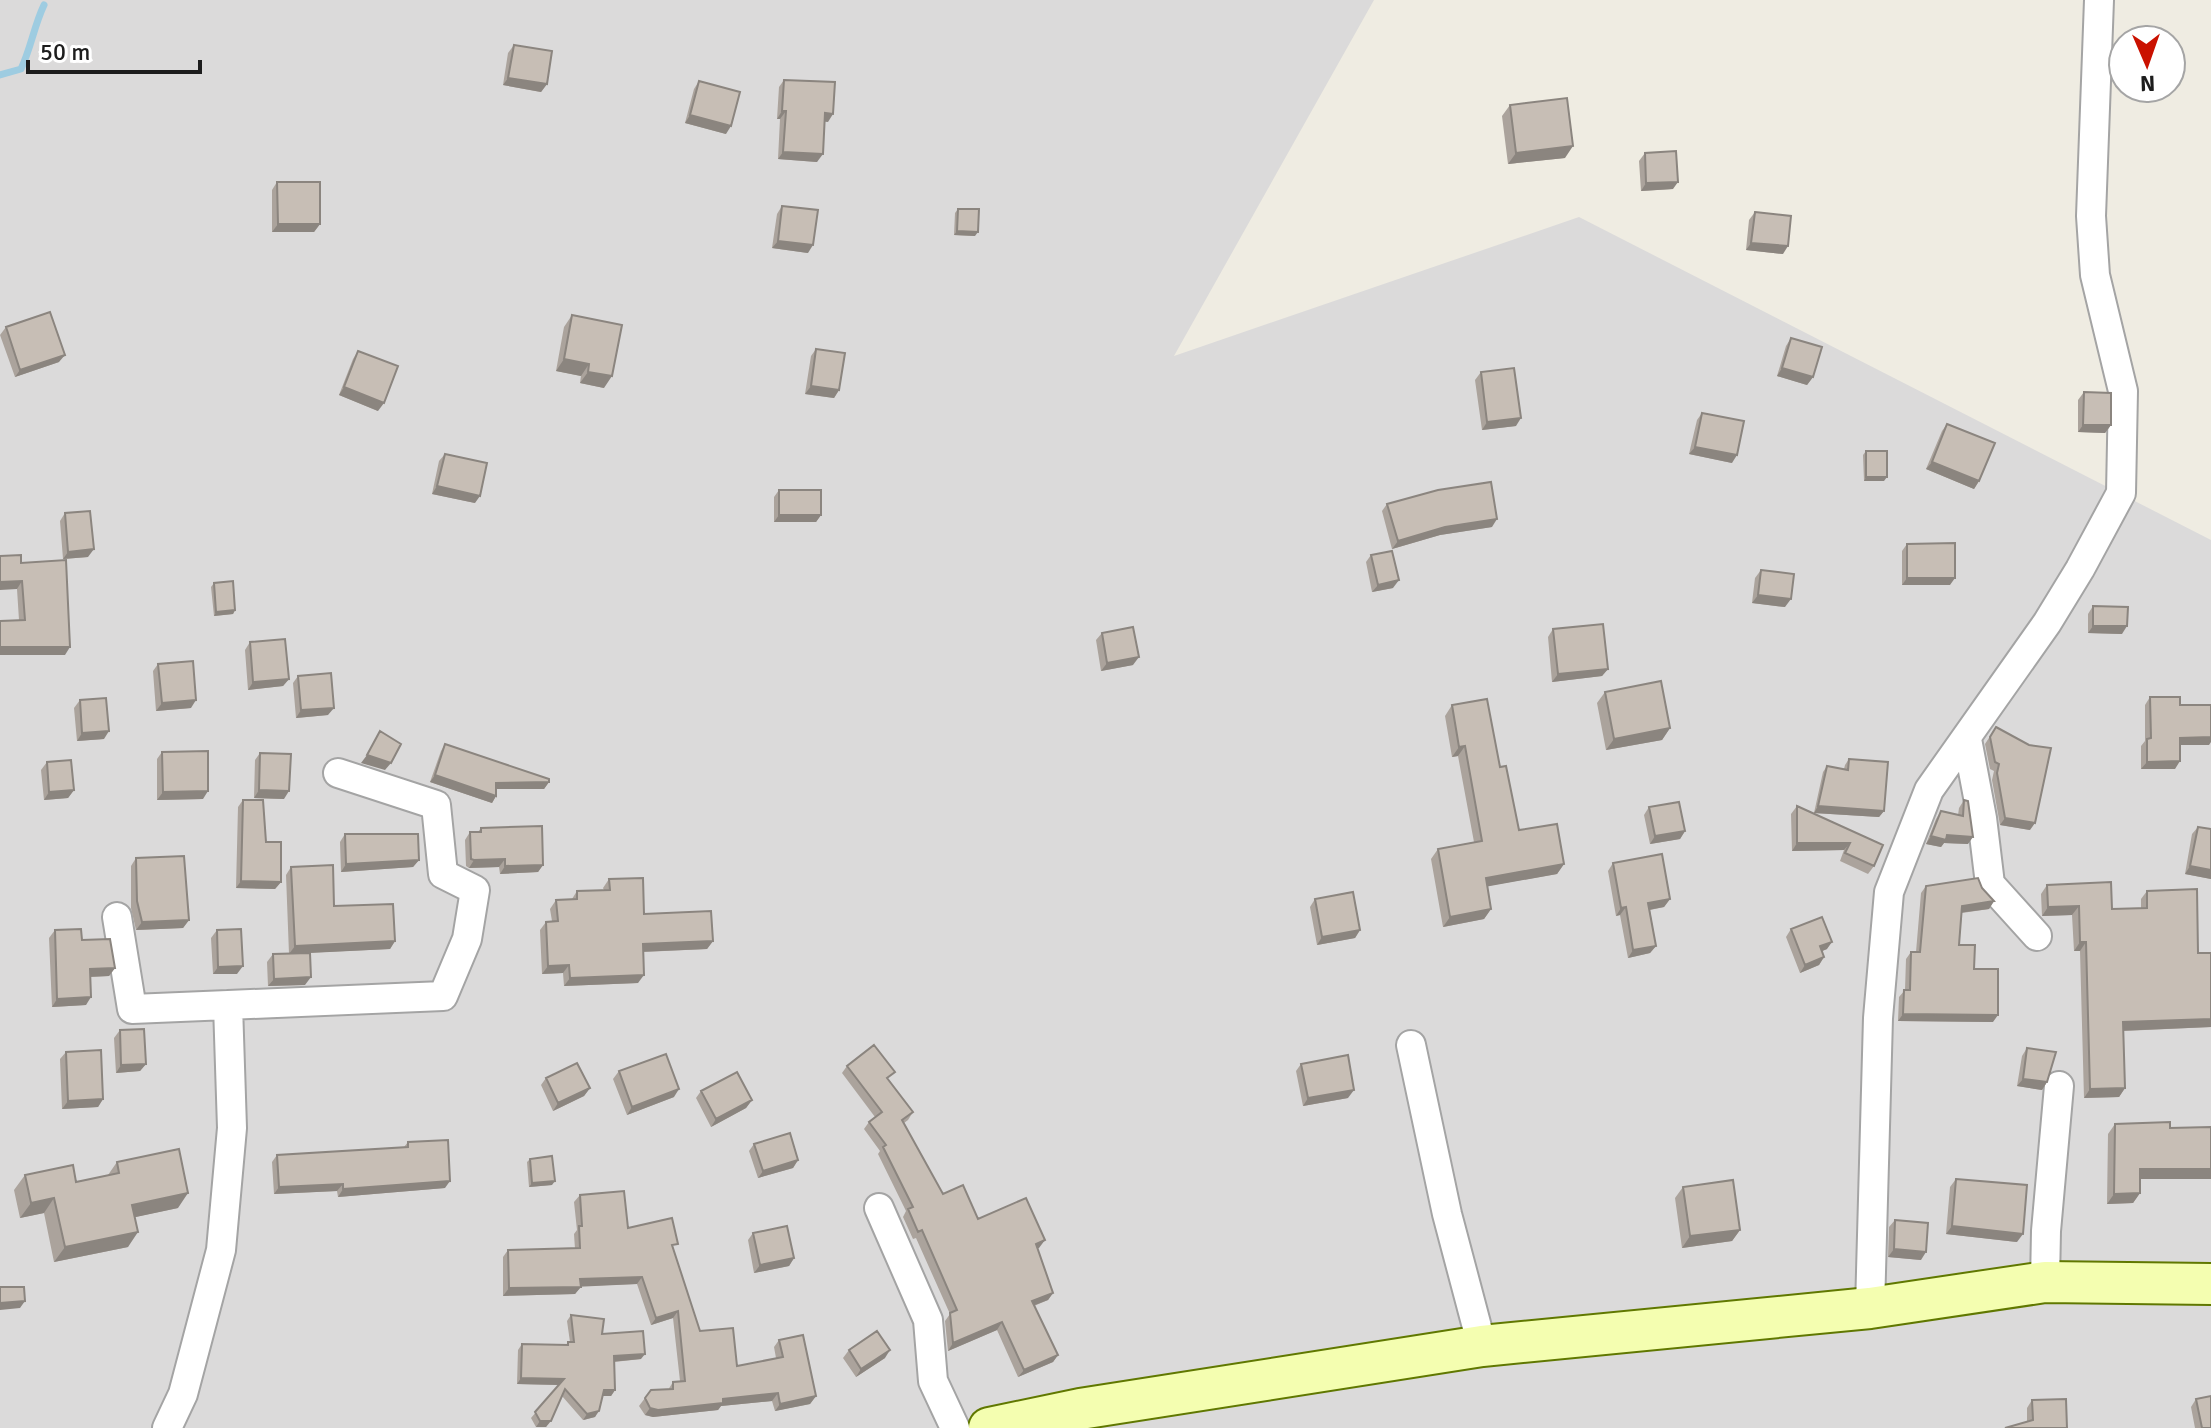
<svg xmlns="http://www.w3.org/2000/svg" width="2211" height="1428" font-family="Signika,sans-serif">
  <rect width="100%" height="100%" fill="#efece2"/>
  <path fill="#dbdada" d="M0,0H1374L1174,356L1579,217L2211,540V1428H0Z"/>
  <g fill="none" stroke-linecap="round" stroke-linejoin="round">
    <path stroke="#9ecce1" stroke-width="7" d="M0,75L21,69C31,48 34,26 44,5"/>
    <g stroke="#a4a4a4" stroke-width="32">
      <path id="minor" d="M1967,739L1982,818L1990,884L2037,936
        M117,917L132,1009L228,1005L232,1128L221,1250L183,1394L167,1428
        M228,1005L443,996L467,939L475,890L443,874L436,805L338,773
        M1411,1045L1447,1214L1482,1346
        M879,1208L928,1320L933,1381L955,1428
        M2045,1282L2046,1231L2059,1086
        M1870,1308L1878,1018L1889,892L1929,790L2047,623L2080,569L2121,493L2123,391L2095,275L2091,216L2099,0"/>
    </g>
    <g stroke="#607800" stroke-width="44">
      <path id="secondary" d="M989,1428L1080,1409L1482,1346L1870,1308L2045,1282L2211,1284"/>
    </g>
    <use href="#minor" stroke="#fff" stroke-width="28"/>
    <use href="#secondary" stroke="#f4feb0" stroke-width="40"/>
  </g>
  <path fill="#aba39c" d="M514,45L547,84L541,92L503,85L508,53Z
    M784,80L828,122L825,121L817,162L778,159L780,119H777L779,87Z
    M699,81L726,134L685,123L694,89Z
    M1510,105L1565,158L1508,164L1502,116Z
    M1645,153L1673,189L1641,191L1639,161Z
    M277,182L320,224L314,232H272V190Z
    M782,206L808,253L772,248L777,214Z
    M958,209L975,236L954,235L955,213Z
    M1755,212L1783,254L1746,250L1749,220Z
    M572,315L604,388L580,383L581,376L556,371L564,327Z
    M6,327L59,362L15,377L0,335Z
    M1791,338L1813,377L1807,385L1777,376L1786,346Z
    M816,349L839,390L834,398L805,394L811,356Z
    M358,351L378,411L339,395L353,359Z
    M1481,372L1516,426L1482,430L1475,380Z
    M2084,392L2111,425L2105,433L2078,432V400Z
    M1702,413L1732,463L1689,454L1697,420Z
    M1947,424L1979,481L1974,489L1926,469L1942,431Z
    M1866,451L1884,481H1864L1863,455Z
    M445,454L475,503L432,494L439,461Z
    M779,490L821,515L816,522H774V497Z
    M1387,504L1492,527L1440,535L1392,549L1382,511Z
    M65,513L88,557L63,559L60,521Z
    M1907,544L1950,585H1902V551Z
    M1371,555L1393,588L1372,592L1366,562Z
    M21,563L65,655H0V621L19,620L17,589Z
    M1761,570L1785,607L1752,603L1755,578Z
    M214,583L235,610L233,614L214,616L211,587Z
    M2093,606L2122,634L2088,633V614Z
    M1553,629L1608,669L1602,676L1552,682L1548,637Z
    M1102,633L1133,665L1101,671L1096,640Z
    M250,642L289,679L283,686L248,690L245,650Z
    M158,664L191,708L156,711L153,671Z
    M298,676L328,715L296,718L293,683Z
    M1605,692L1670,728L1662,740L1606,750L1597,703Z
    M2150,697L2180,705L2209,745H2180L2175,769H2141V746L2145,741V705Z
    M80,700L104,739L77,741L74,708Z
    M1452,705L1500,767L1519,830L1564,864L1557,874L1487,886L1491,909L1484,919L1443,927L1431,859L1438,849L1474,842L1458,756L1452,757L1445,716Z
    M1996,727L2030,830L2000,825L1992,780L1994,771L1990,769L1985,744Z
    M445,744L549,782L544,789H496V796L492,803L430,782L441,751Z
    M162,752L203,799L157,800V759Z
    M260,753L284,799L254,798L255,760Z
    M1849,759L1884,811L1879,817L1814,813L1823,772L1827,766L1844,769L1845,765Z
    M47,762L74,790L68,798L44,800L41,770Z
    M243,800L266,842L281,882L275,889L236,888L238,807Z
    M1964,800L1968,844L1944,843L1941,847L1926,844L1936,819L1941,811L1958,815L1959,808Z
    M1797,806L1883,845L1874,866L1868,874L1840,861L1844,850L1792,851L1791,814Z
    M1649,807L1685,831L1680,839L1650,844L1644,815Z
    M2198,827L2211,829V879L2185,874L2192,834Z
    M481,828L543,865L538,872L500,874L499,867L469,868L466,866L465,840L470,832H478Z
    M345,834L419,860L413,867L341,872L340,842Z
    M136,858L189,920L183,928L136,930L131,908V866Z
    M1613,863L1670,899L1664,907L1650,910L1656,946L1650,953L1628,958L1620,915L1616,916L1608,871Z
    M291,867L334,906L395,941L390,949L303,953L305,985L268,986L267,962L273,954H289L286,875Z
    M609,879L644,914L713,941L707,949L643,952L638,983L564,986L563,973L542,974L540,930L546,922L552,921L550,909L556,900L572,899L577,891L604,890L603,888Z
    M2047,885L2112,909L2141,908V899L2147,891L2198,953H2211V1027L2123,1031L2125,1088L2119,1097L2084,1098L2080,951H2074L2072,915L2042,916L2041,894Z
    M1926,886L1982,888L1994,901L1989,909L1962,913L1959,945L1974,969L1993,1022L1898,1021L1899,997L1905,990L1906,959L1911,952H1916L1921,893Z
    M1315,899L1360,930L1355,938L1317,945L1310,907Z
    M1791,929L1827,949L1822,951L1824,957L1819,965L1800,973L1786,937Z
    M55,930L82,940L115,968L109,976L91,977L86,1005L52,1007L49,938Z
    M217,930L237,974H213L211,938Z
    M120,1030L146,1064L140,1071L116,1073L114,1038Z
    M2027,1048L2047,1082L2042,1090L2017,1086L2022,1056Z
    M66,1052L103,1099L98,1107L62,1109L60,1059Z
    M1301,1064L1348,1098L1303,1106L1296,1071Z
    M847,1066L889,1080L913,1112L908,1120L904,1123L943,1194L978,1219L1045,1240L1037,1248L1053,1293L1048,1300L1034,1306L1058,1355L1053,1362L1018,1377L997,1330L948,1351L945,1321L950,1314L916,1238L913,1239L903,1217L906,1211L878,1154L880,1151L864,1129L869,1122L875,1117L842,1073Z
    M619,1071L674,1097L627,1115L613,1079Z
    M546,1078L590,1088L584,1096L553,1111L541,1085Z
    M701,1091L752,1100L746,1108L711,1127L696,1098Z
    M2115,1124L2140,1179V1193L2133,1203L2107,1204L2108,1134Z
    M408,1142L445,1188L338,1197L337,1191L274,1194L272,1162L277,1155L404,1147Z
    M754,1144L798,1160L793,1168L758,1178L749,1151Z
    M530,1159L552,1185L529,1187L527,1162Z
    M117,1162L178,1208L135,1217L128,1247L54,1262L44,1213L20,1218L14,1190L25,1175L76,1182L108,1175Z
    M1956,1179L2017,1242L1946,1234L1950,1187Z
    M1683,1187L1740,1230L1732,1241L1682,1248L1675,1198Z
    M580,1195L628,1228L673,1250L700,1331L737,1366L776,1358L774,1347L779,1340L816,1396L810,1404L775,1411L772,1401L721,1406L718,1410L653,1417L645,1415L639,1406L651,1390H668L673,1382L680,1381L673,1318L651,1325L637,1284L581,1286L575,1294L503,1296V1257L508,1250L575,1249L574,1234L577,1230L574,1202Z
    M1895,1220L1921,1260L1888,1257L1889,1227Z
    M753,1233L794,1258L789,1266L754,1273L748,1240Z
    M571,1315L641,1359L614,1362L615,1390L611,1396H602L595,1417L583,1420L562,1396L546,1427H536L531,1418L559,1385L517,1384L518,1350L522,1344L566,1345L568,1342H570L567,1321Z
    M849,1350L885,1358L856,1377L843,1358Z
    M2196,1399L2211,1428H2195L2191,1407Z
    M2032,1400L2067,1428L2027,1421V1408Z"/>
  <path fill="#8b857f" d="M508,78L547,84L541,92L503,85Z
    M782,111H786L780,119H777Z
    M825,113L833,114L828,122L820,121Z
    M690,115L731,126L726,134L685,123Z
    M1573,146L1565,158L1508,164L1516,153Z
    M783,152L823,154L817,162L778,159Z
    M1678,182L1673,189L1641,191L1646,183Z
    M278,224H320L314,232H272Z
    M957,231L978,232L975,236L954,235Z
    M778,241L813,245L808,253L772,248Z
    M1751,243L1788,246L1783,254L1746,250Z
    M65,355L59,362L15,377L20,370Z
    M564,359L589,364L581,376L556,371Z
    M1782,368L1813,377L1807,385L1777,376Z
    M588,372L612,376L604,388L580,383Z
    M811,386L839,390L834,398L805,394Z
    M344,387L384,403L378,411L339,395Z
    M1521,418L1516,426L1482,430L1487,422Z
    M2083,425H2111L2105,433L2078,432Z
    M1695,447L1737,455L1732,463L1689,454Z
    M1932,462L1979,481L1974,489L1926,469Z
    M1866,477H1887L1884,481H1864Z
    M437,486L480,496L475,503L432,494Z
    M779,515H821L816,522H774Z
    M1497,519L1492,527L1440,535L1392,549L1398,541L1445,527Z
    M94,549L88,557L63,559L68,552Z
    M1907,578H1955L1950,585H1902Z
    M1399,580L1393,588L1372,592L1378,585Z
    M22,581L17,589L0,590V582Z
    M1758,595L1791,599L1785,607L1752,603Z
    M235,610L233,614L214,616L216,612Z
    M2093,626H2127L2122,634L2088,633Z
    M0,647H70L65,655H0Z
    M1139,657L1133,665L1101,671L1107,663Z
    M1608,669L1602,676L1552,682L1558,674Z
    M289,679L283,686L248,690L253,682Z
    M196,700L191,708L156,711L162,703Z
    M334,708L328,715L296,718L301,710Z
    M1670,728L1662,740L1606,750L1614,739Z
    M109,731L104,739L77,741L82,733Z
    M2211,737V742L2209,745H2174L2180,738Z
    M1465,746L1458,756L1452,757L1459,747Z
    M367,755L391,763L385,770L361,763Z
    M2180,761L2175,769H2141L2147,762Z
    M435,775L496,796L492,803L430,782Z
    M549,782L544,789H492L496,783Z
    M74,790L68,798L44,800L49,792Z
    M259,790L289,791L284,799L254,798Z
    M208,791L203,799L157,800L163,792Z
    M1818,806L1884,811L1879,817L1814,813Z
    M2005,818L2035,823L2030,830L2000,825Z
    M1685,831L1680,839L1650,844L1655,836Z
    M1947,835L1973,837L1968,844L1944,843L1941,847L1926,844L1931,836Z
    M1797,843H1850L1844,850L1792,851Z
    M505,859L499,867L469,868L474,860Z
    M419,860L413,867L341,872L346,864Z
    M1564,864L1557,874L1479,888L1486,878Z
    M543,865L538,872L500,874L505,866Z
    M2190,866L2211,870V879L2185,874Z
    M241,881L281,882L275,889L236,888Z
    M1670,899L1664,907L1643,911L1648,903Z
    M1994,901L1989,909L1958,913L1962,906Z
    M2079,906L2072,915L2042,916L2048,907Z
    M1626,907L1620,915L1616,916L1621,908Z
    M1491,909L1484,919L1443,927L1450,917Z
    M189,920L183,928L136,930L142,922Z
    M1360,930L1355,938L1317,945L1322,937Z
    M395,941L390,949L289,954L295,946Z
    M713,941L707,949L637,952L643,944Z
    M1832,942L1827,949L1815,954L1820,946Z
    M2080,942H2086L2080,951H2074Z
    M1656,946L1650,953L1628,958L1633,950Z
    M1824,957L1819,965L1800,973L1805,965Z
    M569,965L563,973L542,974L548,966Z
    M243,966L237,974H213L218,967Z
    M115,968L109,976L85,977L90,969Z
    M644,975L638,983L564,986L570,978Z
    M311,977L305,985L268,986L274,979Z
    M91,997L86,1005L52,1007L57,999Z
    M1903,1014L1998,1015L1993,1022L1898,1021Z
    M2211,1019V1027L2117,1031L2123,1022Z
    M146,1064L140,1071L116,1073L121,1065Z
    M2023,1079L2047,1082L2042,1090L2017,1086Z
    M590,1088L584,1096L553,1111L558,1103Z
    M2125,1088L2119,1097L2084,1098L2090,1089Z
    M679,1089L674,1097L627,1115L632,1107Z
    M1354,1090L1348,1098L1303,1106L1308,1098Z
    M103,1099L98,1107L62,1109L68,1101Z
    M752,1100L746,1108L711,1127L716,1119Z
    M798,1160L793,1168L758,1178L763,1171Z
    M2140,1169H2211V1179H2133Z
    M450,1181L445,1188L338,1197L343,1189Z
    M555,1181L552,1185L529,1187L532,1183Z
    M343,1184L337,1191L274,1194L279,1187Z
    M188,1193L178,1208L122,1220L132,1205Z
    M2140,1193L2133,1203L2107,1204L2114,1194Z
    M54,1198L44,1213L20,1218L31,1203Z
    M1952,1226L2023,1234L2017,1242L1946,1234Z
    M1740,1230L1732,1241L1682,1248L1690,1236Z
    M138,1232L128,1247L54,1262L65,1247Z
    M1045,1240L1039,1248L1030,1251L1036,1244Z
    M1894,1249L1926,1252L1921,1260L1888,1257Z
    M794,1258L789,1266L754,1273L760,1265Z
    M642,1277L637,1284L574,1287L580,1279Z
    M581,1287L575,1294L503,1296L509,1288Z
    M1053,1293L1048,1300L1027,1308L1032,1301Z
    M25,1301L20,1308L0,1310V1303Z
    M678,1311L673,1318L651,1325L656,1318Z
    M1002,1322L997,1330L948,1351L953,1343Z
    M890,1350L885,1358L856,1377L861,1369Z
    M645,1354L641,1359L610,1362L614,1356Z
    M1058,1355L1053,1362L1018,1377L1024,1370Z
    M521,1378L564,1379L560,1385L517,1384Z
    M604,1390H615L611,1396H600Z
    M778,1393L772,1401L721,1406L718,1410L653,1417L645,1415L650,1408Z
    M816,1396L810,1404L775,1411L780,1404Z
    M599,1411L595,1417L583,1420L587,1414Z
    M540,1421H551L546,1427H536Z"/>
  <path fill="#c7beb5" stroke="#8b857f" stroke-width="2" d="M514,45L552,51L547,84L508,78Z
    M784,80L835,82L833,114L825,113L823,154L783,152L786,111H782Z
    M699,81L740,92L731,126L690,115Z
    M1567,98L1573,146L1516,153L1510,105Z
    M1676,151L1678,182L1646,183L1645,153Z
    M277,182H320V224H278Z
    M782,206L818,210L813,245L778,241Z
    M958,209H979L978,232L957,231Z
    M1755,212L1791,216L1788,246L1751,243Z
    M50,312L65,355L20,370L6,327Z
    M572,315L622,325L612,376L588,372L589,364L564,359Z
    M1791,338L1822,347L1813,377L1782,368Z
    M816,349L845,353L839,390L811,386Z
    M358,351L398,366L384,403L344,387Z
    M1514,368L1521,418L1487,422L1481,372Z
    M2084,392L2111,393V425H2083Z
    M1702,413L1744,421L1737,455L1695,447Z
    M1947,424L1995,443L1979,481L1932,462Z
    M1866,451H1887V477H1866Z
    M445,454L487,463L480,496L437,486Z
    M1491,482L1497,519L1445,527L1398,541L1387,504L1438,490Z
    M779,490H821V515H779Z
    M90,511L94,549L68,552L65,513Z
    M1955,543V578H1907V544Z
    M1392,551L1399,580L1378,585L1371,555Z
    M21,555V563L66,560L70,647H0V621L25,620L22,581L0,582V556Z
    M1761,570L1794,574L1791,599L1758,595Z
    M233,581L235,610L216,612L214,583Z
    M2093,606L2128,607L2127,626H2093Z
    M1603,624L1608,669L1558,674L1553,629Z
    M1133,627L1139,657L1107,663L1102,633Z
    M285,639L289,679L253,682L250,642Z
    M193,661L196,700L162,703L158,664Z
    M331,673L334,708L301,710L298,676Z
    M1661,681L1670,728L1614,739L1605,692Z
    M2150,697H2180V705H2211V737L2180,738V761L2147,762V739L2151,738Z
    M106,698L109,731L82,733L80,700Z
    M1487,699L1500,767L1506,766L1519,830L1557,824L1564,864L1486,878L1491,909L1450,917L1438,849L1482,841L1465,746L1459,747L1452,705Z
    M1996,727L2029,745L2051,748L2035,823L2005,818L1997,773L1999,764L1995,762L1990,737Z
    M380,731L401,744L391,763L367,755Z
    M445,744L549,779V782L496,783V796L435,775Z
    M208,751V791L163,792L162,752Z
    M260,753L291,754L289,791L259,790Z
    M1849,759L1888,762L1884,811L1818,806L1827,766L1848,770Z
    M71,760L74,790L49,792L47,762Z
    M243,800H263L266,842H281V882L241,881Z
    M1964,800L1968,801L1973,837L1947,835L1946,840L1931,836L1941,811L1963,816Z
    M1679,802L1685,831L1655,836L1649,807Z
    M1797,806L1883,845L1874,866L1845,853L1850,843H1797Z
    M542,826L543,865L505,866V859L474,860L471,859L470,832H481V828Z
    M2198,827L2211,829V870L2190,866Z
    M345,834H418L419,860L346,864Z
    M1662,854L1670,899L1648,903L1656,946L1633,950L1626,907L1621,908L1613,863Z
    M184,856L189,920L142,922L137,901L136,858Z
    M333,865L334,906L393,904L395,941L295,946L291,867Z
    M643,878L644,914L711,911L713,941L643,944L644,975L570,978L569,965L548,966L546,922L558,921L556,900L577,899V891L610,890L609,879Z
    M1978,878L1982,888L1994,901L1962,906L1959,945H1975L1974,969H1998V1015L1903,1014L1904,990H1910L1911,952H1920L1926,886Z
    M2111,882L2112,909L2147,908V891L2197,889L2198,953H2211V1019L2123,1022L2125,1088L2090,1089L2086,942H2080L2079,906L2048,907L2047,885Z
    M1353,892L1360,930L1322,937L1315,899Z
    M1822,917L1832,942L1820,946L1824,957L1805,965L1791,929Z
    M81,929L82,940L110,939L115,968L90,969L91,997L57,999L55,930Z
    M241,929L243,966L218,967L217,930Z
    M310,953L311,977L274,979L273,954Z
    M144,1029L146,1064L121,1065L120,1030Z
    M874,1045L895,1072L887,1078L913,1112L902,1120L943,1194L963,1185L978,1219L1026,1198L1045,1240L1036,1244L1053,1293L1032,1301L1058,1355L1024,1370L1002,1322L953,1343L950,1313L957,1310L922,1230L918,1232L908,1209L913,1207L883,1147L886,1145L869,1122L882,1112L847,1066Z
    M2027,1048L2056,1052L2047,1082L2023,1079Z
    M101,1050L103,1099L68,1101L66,1052Z
    M666,1054L679,1089L632,1107L619,1071Z
    M1348,1055L1354,1090L1308,1098L1301,1064Z
    M577,1063L590,1088L558,1103L546,1078Z
    M737,1072L752,1100L716,1119L701,1091Z
    M2170,1122V1128L2211,1127V1169H2140V1193L2114,1194L2115,1124Z
    M790,1133L798,1160L763,1171L754,1144Z
    M448,1140L450,1181L343,1189V1184L279,1187L277,1155L408,1147V1142Z
    M179,1149L188,1193L132,1205L138,1232L65,1247L54,1198L31,1203L25,1175L73,1165L76,1182L119,1173L117,1162Z
    M552,1156L555,1181L532,1183L530,1159Z
    M1956,1179L2027,1185L2023,1234L1952,1226Z
    M1733,1180L1740,1230L1690,1236L1683,1187Z
    M624,1191L628,1228L672,1218L678,1244L672,1245L700,1331L733,1328L737,1366L783,1357L779,1340L803,1335L816,1396L780,1404L778,1393L723,1399V1403L658,1410L650,1408L645,1398L651,1390L673,1389V1382L685,1381L678,1311L656,1318L642,1277L580,1279L581,1287L509,1288L508,1250L580,1248L579,1226H582L580,1195Z
    M1895,1220L1928,1223L1926,1252L1894,1249Z
    M787,1226L794,1258L760,1265L753,1233Z
    M0,1287H24L25,1301L0,1303Z
    M571,1315L604,1319L602,1334L643,1331L645,1354L614,1356L615,1390H604L599,1411L587,1414L565,1389L551,1421H540L535,1412L564,1379L521,1378L522,1344L568,1345V1342H574Z
    M877,1331L890,1350L861,1369L849,1350Z
    M2211,1396V1428H2202L2196,1399Z
    M2066,1399L2067,1428H2005L2033,1420L2032,1400Z"/>
  <g transform="translate(2147 64) rotate(178)"><circle r="38" fill="#ffffff" stroke="#a5a5a5" stroke-width="2"/>
  <path d="M0-6L14 30L0 20L-14 30Z" fill="#ca1100"/>
  <text y="-12" font-size="22" font-weight="bold" text-anchor="middle" fill="#1d1d1d">N</text>
  </g>
  <path d="M28 60v12h172v-12" fill="none" stroke="#1d1d1d" stroke-width="4"/>
  <text x="40" y="60" font-size="24" fill="#1d1d1d" stroke="#ffffff" stroke-width="6" paint-order="stroke">50 m</text>
</svg>
